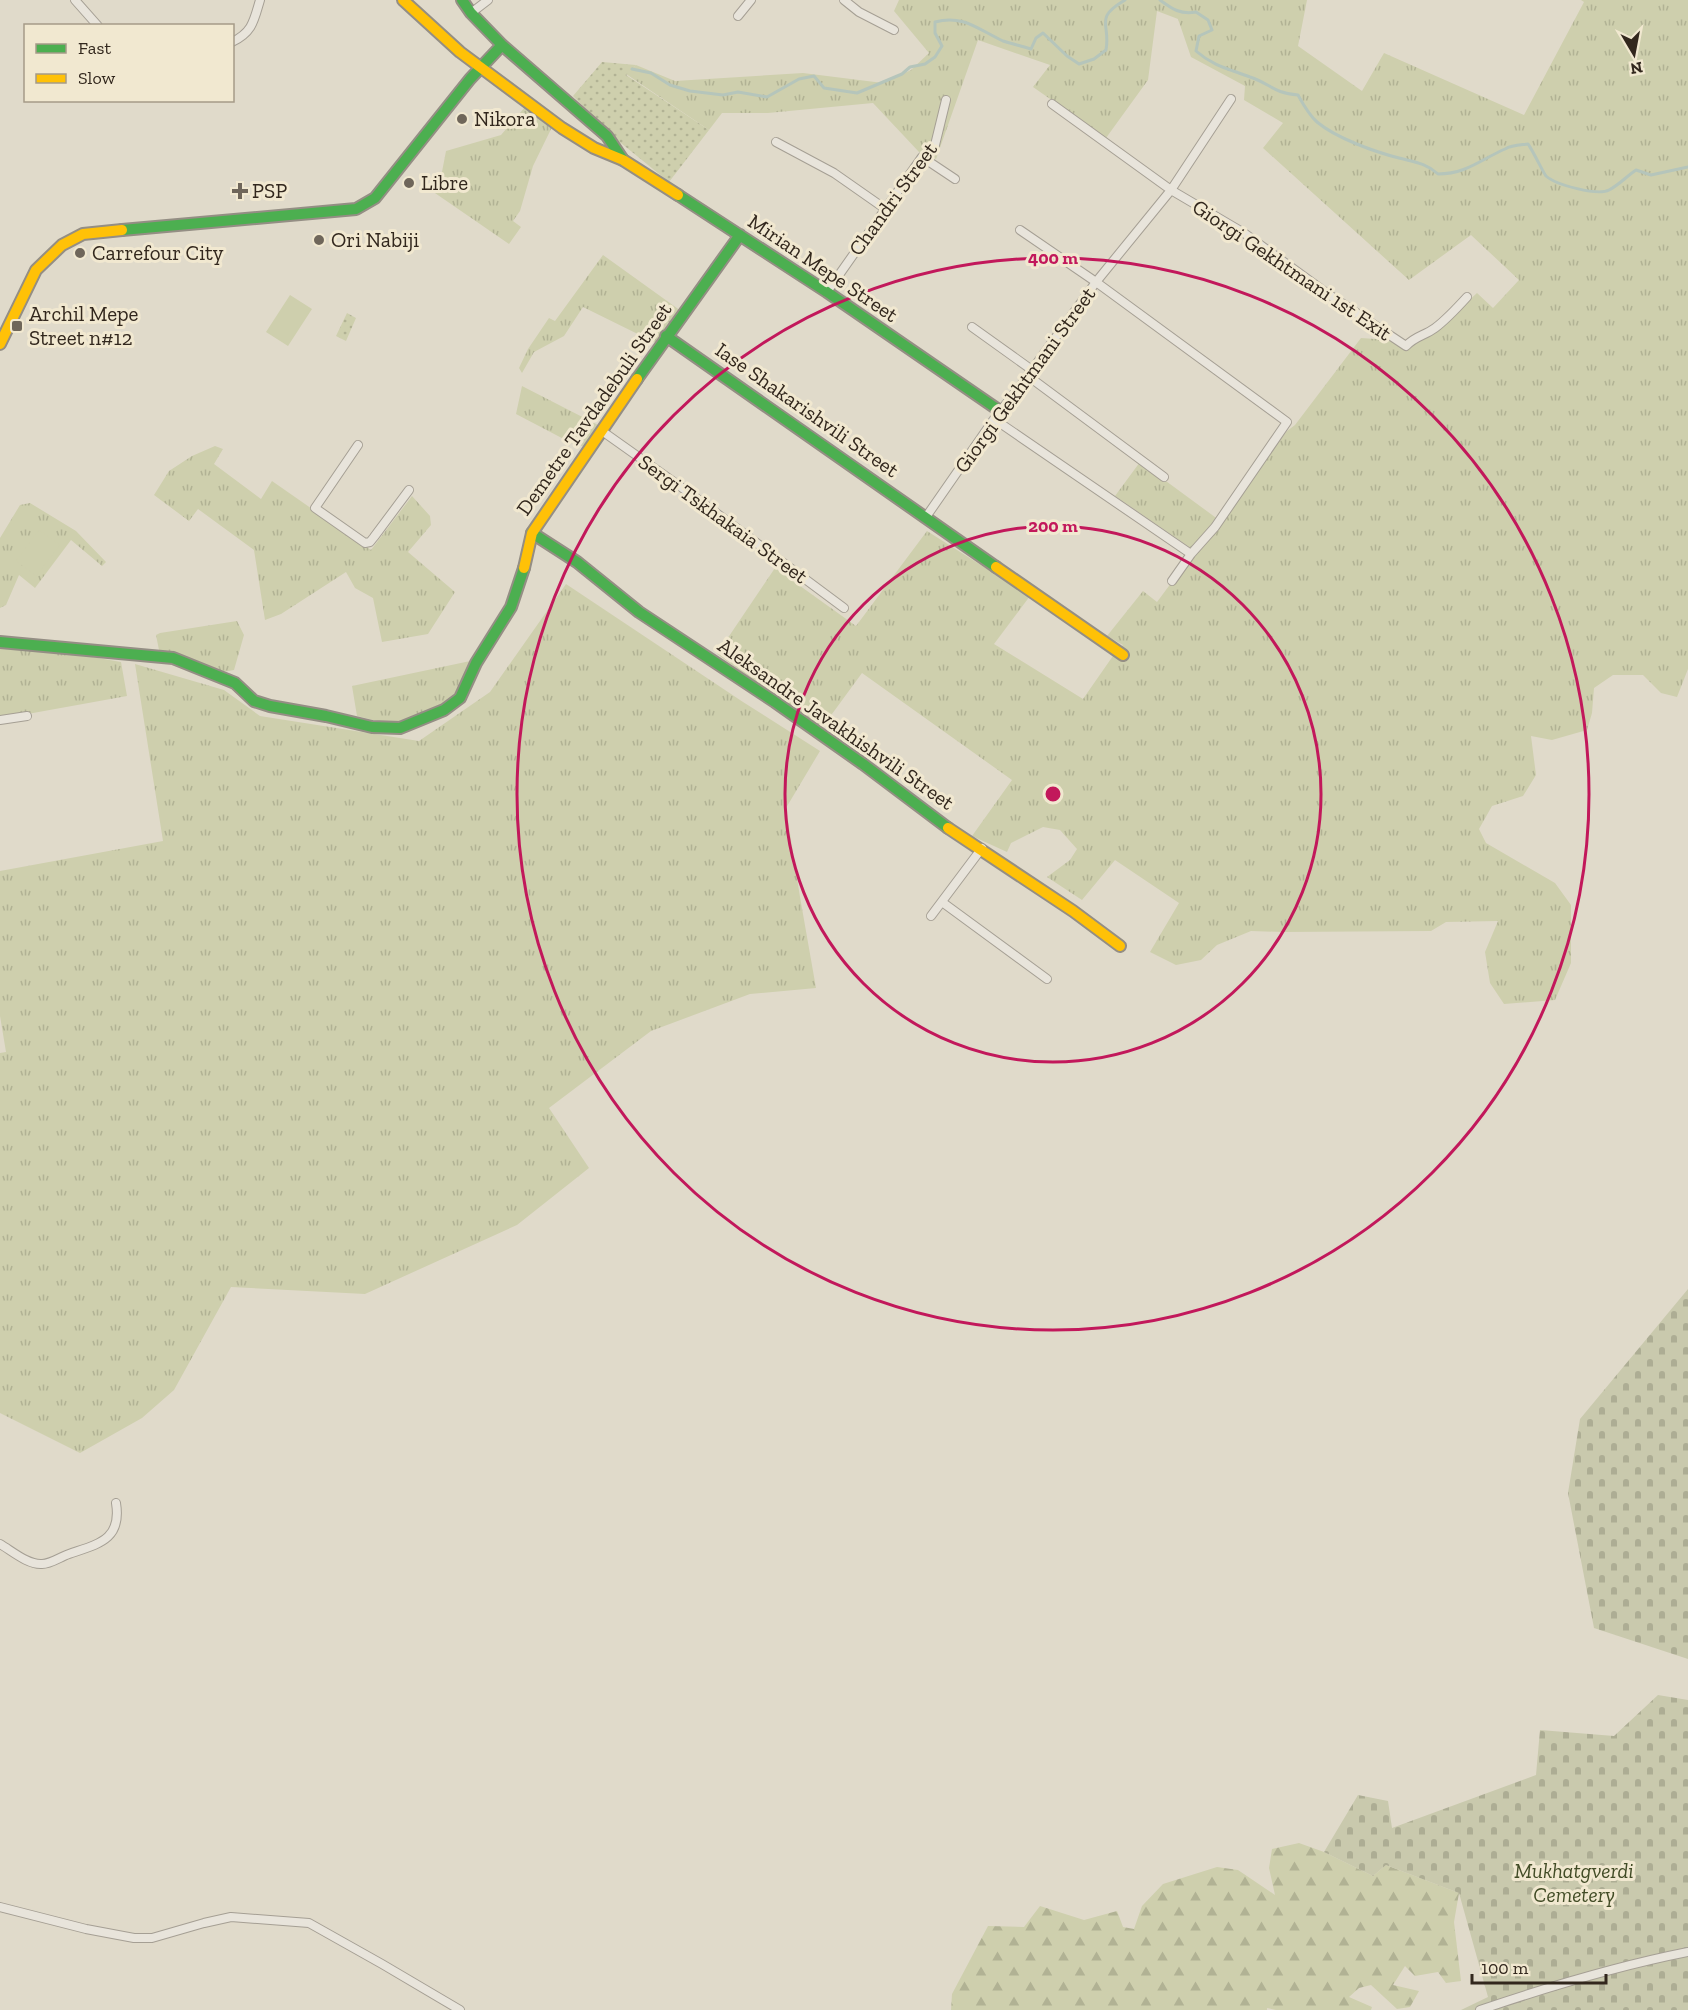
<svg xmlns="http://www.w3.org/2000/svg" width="1688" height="2010" font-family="'Zilla Slab',serif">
  <defs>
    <pattern id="grass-tufts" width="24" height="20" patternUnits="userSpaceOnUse" patternTransform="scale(1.5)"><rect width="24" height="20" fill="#cecfad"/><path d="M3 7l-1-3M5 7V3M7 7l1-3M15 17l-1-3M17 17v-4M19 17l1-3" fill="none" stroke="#b1b294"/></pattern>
    <pattern id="forest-firs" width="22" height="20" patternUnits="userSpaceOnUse" patternTransform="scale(1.5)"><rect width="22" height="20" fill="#cecfad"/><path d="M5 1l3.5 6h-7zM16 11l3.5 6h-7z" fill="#b1b294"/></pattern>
    <pattern id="cemetery-stones" width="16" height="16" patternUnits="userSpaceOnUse" patternTransform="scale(1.5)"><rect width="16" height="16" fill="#c9c9ad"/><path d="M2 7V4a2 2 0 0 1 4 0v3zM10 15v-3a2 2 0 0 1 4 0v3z" fill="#adad94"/></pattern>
    <pattern id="park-dots" width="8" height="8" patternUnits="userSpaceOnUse" patternTransform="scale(1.5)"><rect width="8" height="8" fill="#cecfad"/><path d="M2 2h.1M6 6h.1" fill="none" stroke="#b1b294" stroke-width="1.8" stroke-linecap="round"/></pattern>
  </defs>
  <rect width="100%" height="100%" fill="#e0daca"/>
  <path fill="url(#grass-tufts)" d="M899,0H1307L1298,46L1362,91L1384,53L1524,115L1584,2L1581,0H1688V669L1677,697L1661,693L1643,675H1613L1594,688L1592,713L1587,730L1552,740L1531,736L1536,775L1523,796L1492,806L1479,829L1486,843L1555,883L1571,905V963L1555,1000L1504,1004L1490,983L1485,952L1498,921L1446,922L1431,931L1283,932L1251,931L1217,945L1201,960L1176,965L1150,952L1179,903L1115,860L1082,900L1047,877L1070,860L1077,849L1060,830L1043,827L1011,843L1007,852L972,836L1012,780L862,673L821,729L717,654L775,568L856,626L927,531L1030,596L994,644L1083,699L1115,653L1123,645L1107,636L1143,591L1157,602L1195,551L1115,496L1140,462L1219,520L1287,431L1295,425L1361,338L1419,342L1439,328L1477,293L1493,308L1519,280L1471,235L1409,280L1263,148L1283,123L1244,100L1245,86L1191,57L1178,19L1157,11L1148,80L1106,138L1033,87L1050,65L978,40L936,159L919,152L873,103L768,113H722L709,130L626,74L636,65L675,81L803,73L883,83L911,70L929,53L894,11Z
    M525,107L553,125L533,166L520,211L513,221L521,227L509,244L432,191L441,177L446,151L501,135Z
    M603,255L681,311L658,344L583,307L564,336L534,352L522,373L519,368L528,349L549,318L555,321Z
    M522,386L598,425L583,446H577L516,414Z
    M215,446L223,449L214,464L261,499L272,481L371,550L412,496L430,516L431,525L408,552L455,592L428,634L382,642L373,598L355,588L346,572L281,614L265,620L254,550L198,509L189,521L154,495L169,471L192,456Z
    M30,503L76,531L106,562L102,566L71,540L35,588L19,575L6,605L0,608V538L20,505Z
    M566,584L743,702L820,751L786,808L800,897L816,988L750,994L651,1031L549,1108L589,1168L517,1225L365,1294L231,1287L174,1390L142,1418L80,1453L0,1413V1053L6,1052L0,1016V871L163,841L135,664L224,690L260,716L419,741L490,692Z
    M237,621L244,635L234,670L223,672L159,650L156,635L160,633Z
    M0,648L69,653L121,662L127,696L0,719Z
    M475,660L461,688L437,708L393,725L357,716L352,686Z"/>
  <path fill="url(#forest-firs)" d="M1299,1843L1324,1852L1373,1876L1386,1865L1459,1893L1454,1922L1461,1981L1446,1983L1438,1972L1415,1976L1405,1966L1393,1985L1419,1991L1410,2007L1397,2009L1371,1985L1359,1988L1349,1997L1372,2007L1371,2010H1276L1267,2008V2010H951L952,1994L988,1926L1024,1927L1040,1906L1084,1920L1117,1911L1123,1927L1134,1929L1142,1906L1163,1884L1217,1867L1238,1870L1275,1895L1269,1868L1272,1849Z"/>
  <path fill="url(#cemetery-stones)" d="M1688,1289V1659L1594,1628L1568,1493L1580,1419Z
    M1658,1695L1688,1700V2010H1461L1488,1997L1459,1893L1386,1865L1373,1876L1324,1852L1358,1795L1388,1801L1392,1828L1536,1775L1540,1730L1614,1736Z"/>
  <path fill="url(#park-dots)" d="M602,62L636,65L626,75L709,130L669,182L616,139L573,96Z
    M347,313L356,318L346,341L336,336Z"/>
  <path fill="#cecfad" d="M290,295L312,309L288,346L266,332Z
    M39,530L60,545L36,576L16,561Z"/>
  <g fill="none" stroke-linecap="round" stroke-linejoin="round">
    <path stroke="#b5c5bb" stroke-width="3" d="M1160,0C1172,9 1181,15 1196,12L1208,20L1212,30L1199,36L1196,51C1213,66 1229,69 1250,77C1271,84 1273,93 1298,95C1303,104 1309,115 1317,122C1336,138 1375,152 1399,158C1414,162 1426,163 1438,174C1466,174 1480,160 1505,149C1512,145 1521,145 1528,144C1532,149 1544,174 1546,176C1556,185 1598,196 1609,190C1619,185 1627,176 1636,170L1651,175L1688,167
      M632,69L651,73L670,85L690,91L723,95L738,92L767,97L799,79L814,76L824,88L857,93L902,74L910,67L925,64L935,57L942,46L935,33V22C963,14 979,30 1003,41C1012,44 1022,46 1031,49L1036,38L1043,33L1067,56L1079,64L1094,59L1106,50C1111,23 1093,19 1125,0"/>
    <g stroke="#a59f94" stroke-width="10">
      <path id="street" d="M75,0L98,26
        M844,0L859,12L894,30
        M471,13L488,0
        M738,16L751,0
        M232,42C253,32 254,20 260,0
        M1052,104L1171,190L1244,233L1328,294L1406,346C1415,336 1424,336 1435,328C1447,319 1457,308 1467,297
        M776,142L834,173L884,208
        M922,157L955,179
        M1020,230L1096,282L1287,422L1215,527L1191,554L1172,581
        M827,292L922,157L932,152L935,145L946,100
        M972,327L1032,370
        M1028,376L1164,477
        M994,419L1191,554
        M602,431L688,492L844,608
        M358,445L315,508L365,543L370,542L374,537L409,490
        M926,517L994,419L1021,385L1096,282L1171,190L1231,99
        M0,720L27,716
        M942,902L1047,979
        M931,916L982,848
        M0,1544C12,1551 28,1565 42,1564C51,1564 60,1557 69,1554C98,1544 122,1540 116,1503
        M0,1907L86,1929L134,1938H152L204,1923L231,1917L309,1923L382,1964L460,2010
        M1480,2010C1548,1987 1617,1966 1688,1952"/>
    </g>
    <g stroke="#948e84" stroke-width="14">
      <path id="fast" d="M462,0L471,13L502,45L607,136L623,160
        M678,195L827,292L1000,411
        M122,230L356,209L375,198L470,79L502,45
        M666,336L996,567
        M637,379L740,235
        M532,533L577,562L639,612L775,702L863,764L948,828
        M0,642L173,658L235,683L254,701L270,706L326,716L372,727L400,728L444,710L460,698L476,663L511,607L524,568"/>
    </g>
    <g stroke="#948e84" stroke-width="14">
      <path id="slow" d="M403,0L460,52L562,128L594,148L623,160L678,195
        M0,344L36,270L62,245L83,234L122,230
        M996,567L1123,655
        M524,568L532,533L637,379
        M948,828L1073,911L1120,946"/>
    </g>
    <use href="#street" stroke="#e8e4db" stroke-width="8"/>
    <use href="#fast" stroke="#4caf50" stroke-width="10"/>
    <use href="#slow" stroke="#ffc107" stroke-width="10"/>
  </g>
  <g fill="none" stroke="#c2185b" stroke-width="3">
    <circle cx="1053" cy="794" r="268"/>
    <circle cx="1053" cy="794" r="536"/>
  </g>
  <g fill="#6f665a" stroke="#f1e8d0" stroke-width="2">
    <circle cx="462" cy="119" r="6"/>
    <circle cx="409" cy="183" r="6"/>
    <path d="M237 182h6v6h6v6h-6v6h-6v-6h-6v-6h6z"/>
    <circle cx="319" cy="240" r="6"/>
    <circle cx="80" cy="253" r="6"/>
    <rect x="11" y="320" width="12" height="12" rx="3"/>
  </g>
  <g text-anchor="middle" stroke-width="6" stroke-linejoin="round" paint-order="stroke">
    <g font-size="21" fill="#32271d" stroke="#f1e8d0" text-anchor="start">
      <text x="474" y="126">Nikora</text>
      <text x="421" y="190">Libre</text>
      <text x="252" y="198">PSP</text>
      <text x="331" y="247">Ori Nabiji</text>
      <text x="92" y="260">Carrefour City</text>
      <text x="29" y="321">Archil Mepe<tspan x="29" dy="24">Street n#12</tspan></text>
    </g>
    <g font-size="21" fill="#32271d" stroke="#f1e8d0">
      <text transform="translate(893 199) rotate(-54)" y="7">Chandri Street</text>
      <text transform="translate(823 268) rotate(34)" y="7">Mirian Mepe Street</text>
      <text transform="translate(1292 270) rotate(34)" y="7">Giorgi Gekhtmani 1st Exit</text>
      <text transform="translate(1025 380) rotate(-54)" y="7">Giorgi Gekhtmani Street</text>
      <text transform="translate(594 409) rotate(-55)" y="7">Demetre Tavdadebuli Street</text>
      <text transform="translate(807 410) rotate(35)" y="7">Iase Shakarishvili Street</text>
      <text transform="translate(723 519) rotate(36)" y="7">Sergi Tskhakaia Street</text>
      <text transform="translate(836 724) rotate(35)" y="7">Aleksandre Javakhishvili Street</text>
    </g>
    <g font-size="21" font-style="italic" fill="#424c26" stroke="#f1e8d0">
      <text x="1574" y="1878">Mukhatgverdi<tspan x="1574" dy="24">Cemetery</tspan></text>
    </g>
  </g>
  <circle cx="1053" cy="794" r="9" fill="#c2185b" stroke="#f1e8d0" stroke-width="3"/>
  <g font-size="18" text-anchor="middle" font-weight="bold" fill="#c2185b" stroke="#f1e8d0" stroke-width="6" stroke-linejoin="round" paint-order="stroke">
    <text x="1053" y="264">400 m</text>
    <text x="1053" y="532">200 m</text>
  </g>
  <rect x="24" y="24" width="210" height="78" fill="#f1e8d0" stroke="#a59b88" stroke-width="1.5"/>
  <rect x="36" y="44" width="30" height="9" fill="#4caf50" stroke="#a59b88" stroke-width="1.5"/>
  <text x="78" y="54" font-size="18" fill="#32271d">Fast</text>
  <rect x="36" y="74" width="30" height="9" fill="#ffc107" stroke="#a59b88" stroke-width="1.5"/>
  <text x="78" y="84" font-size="18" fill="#32271d">Slow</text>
  <g transform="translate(1634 54) rotate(170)" stroke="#f1e8d0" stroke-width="4.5" paint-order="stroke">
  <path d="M0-4.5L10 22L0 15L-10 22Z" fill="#32271d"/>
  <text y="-9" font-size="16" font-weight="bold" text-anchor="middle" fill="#32271d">N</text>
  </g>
  <path d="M1472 1974v9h134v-9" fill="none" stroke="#32271d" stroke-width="3"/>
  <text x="1481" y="1974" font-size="18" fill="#32271d" stroke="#f1e8d0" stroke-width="4.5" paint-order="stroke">100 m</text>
</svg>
